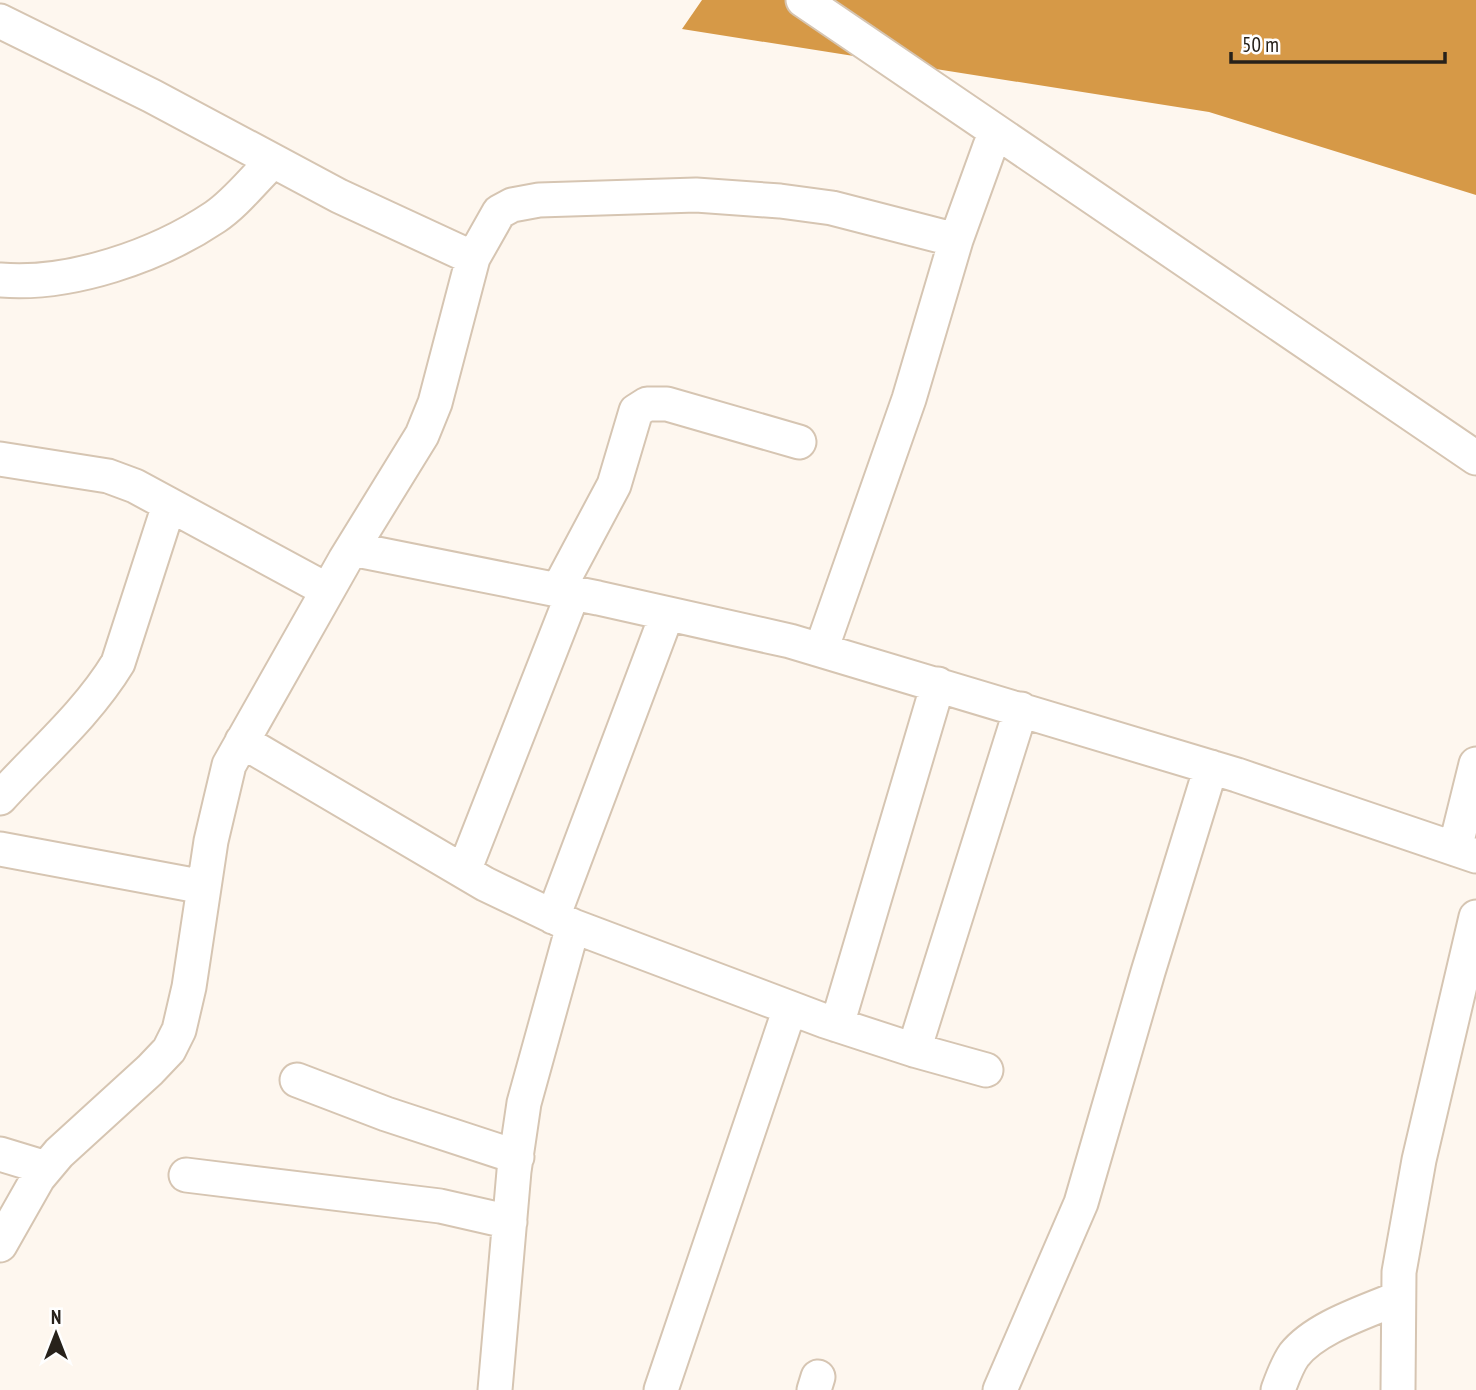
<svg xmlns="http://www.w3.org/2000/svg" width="1476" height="1390" font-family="'PT Sans Narrow',sans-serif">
  <rect width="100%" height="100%" fill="#fef7ef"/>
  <path fill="#d69947" d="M702,0H1476V195L1209,112L682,29Z"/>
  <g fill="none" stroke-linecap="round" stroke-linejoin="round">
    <g stroke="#d6c5b2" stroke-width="37">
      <path id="minor" d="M803,0L1476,458
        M0,21L152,96L339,196L473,258
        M0,280C70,286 157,256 215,217C236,203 254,179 273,161
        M0,459L108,476L135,486L327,590
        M352,549L598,598L790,641L1237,775L1476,856
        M558,590L614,485L636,411L647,404H667L799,442
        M821,650L909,399L956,240L990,146
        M242,741L485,884L573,926L825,1021L914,1050L986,1070
        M0,798C40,754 87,714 118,663L169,505
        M0,849L204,887
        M1455,849L1476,764
        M464,871L573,593
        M553,917L667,614
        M837,1025L938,684
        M914,1050L1021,709
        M297,1080L386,1114L517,1157
        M0,1154L46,1168
        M186,1175L440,1206L510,1222
        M0,1245L38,1178L59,1153L150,1070L169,1050L179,1030L189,987L211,841L229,765L345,560L422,435L435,403L473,258L499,212L512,205L539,200L696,195L780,201L832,208L956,240
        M495,1390L514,1171L524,1103L573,926
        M661,1390L790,1008
        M814,1390L818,1377
        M1000,1390L1081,1203L1148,972L1211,767
        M1278,1390C1282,1379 1287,1365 1294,1355C1316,1327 1366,1312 1398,1298
        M1398,1390L1399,1272L1419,1160L1476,917"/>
    </g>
    <use href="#minor" stroke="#fff" stroke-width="33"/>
  </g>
  <g transform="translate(56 1334)" stroke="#ffffff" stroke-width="5" paint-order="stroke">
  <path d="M0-5L12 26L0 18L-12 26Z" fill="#27211a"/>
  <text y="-10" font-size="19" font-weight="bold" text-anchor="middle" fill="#27211a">N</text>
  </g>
  <path d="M1231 52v10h214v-10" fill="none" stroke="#27211a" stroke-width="3.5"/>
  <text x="1242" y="52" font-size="21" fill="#27211a" stroke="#ffffff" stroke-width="5" paint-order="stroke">50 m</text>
</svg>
